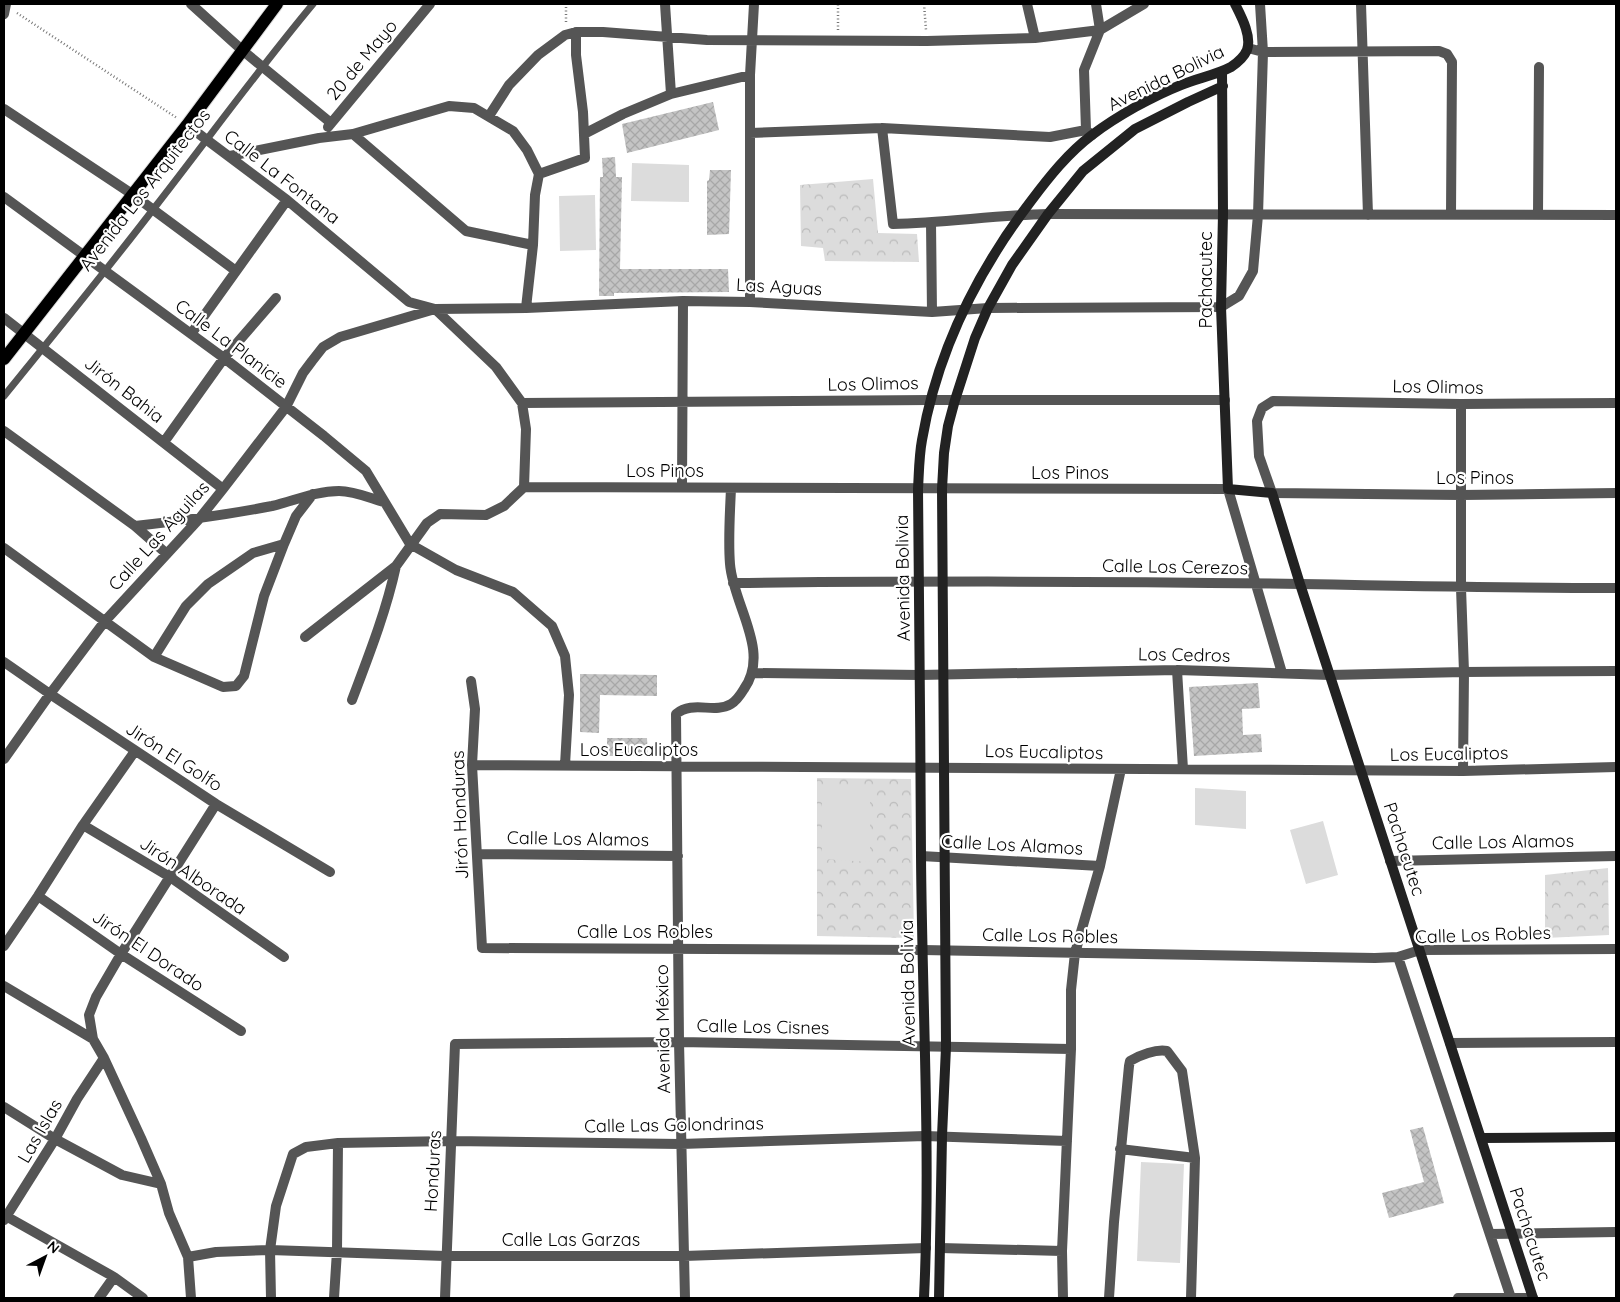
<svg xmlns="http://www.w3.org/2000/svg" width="1620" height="1302" font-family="Quicksand,sans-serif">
  <defs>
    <pattern id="forest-crowns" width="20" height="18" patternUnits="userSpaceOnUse" patternTransform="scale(1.25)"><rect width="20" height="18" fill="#dcdcdc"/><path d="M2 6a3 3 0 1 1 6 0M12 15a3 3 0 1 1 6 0" fill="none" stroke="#bbb"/></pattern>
    <pattern id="building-cross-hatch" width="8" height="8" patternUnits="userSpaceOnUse" patternTransform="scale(1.25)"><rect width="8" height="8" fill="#c4c4c4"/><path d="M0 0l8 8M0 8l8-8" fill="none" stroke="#a7a7a7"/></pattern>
  </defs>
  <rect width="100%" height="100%" fill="#fff"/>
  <path fill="url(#forest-crowns)" d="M873,179L878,233L917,234L919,262L825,261L823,248L801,246L800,185Z
    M817,778L911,779L914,938L817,936Z
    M1608,868L1609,935L1545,938V875Z"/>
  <path fill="#dcdcdc" d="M632,163L689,165V202L631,201Z
    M595,195L596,250L560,251L559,196Z
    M822,786L870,788V862L822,859Z
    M1195,788L1246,791V829L1195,825Z
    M1323,821L1338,875L1306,884L1290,830Z
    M1141,1162L1184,1164L1180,1263L1137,1261Z"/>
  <path fill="url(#building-cross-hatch)" d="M713,102L719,130L627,153L622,124Z
    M615,157L616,177H622L620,269H728L729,292L614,293V296H599L600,177H603L602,158Z
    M710,170H731L729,234L707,235V181L709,180Z
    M580,674L657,675V696L600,695L599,733L580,732Z
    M1258,683L1260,708L1242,709L1243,735L1261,734L1262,752L1194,756L1189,687Z
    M607,738H647L648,756H607Z
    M1423,1127L1444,1203L1389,1218L1382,1193L1424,1182L1410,1130Z"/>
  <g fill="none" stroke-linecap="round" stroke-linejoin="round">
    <g stroke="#dbdbdb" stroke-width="14">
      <path id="primary" d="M4,359L187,125L277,4"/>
    </g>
    <path stroke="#777" stroke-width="2.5" stroke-dasharray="1 2.5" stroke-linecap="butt" d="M924,4L926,30
      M17,13L177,118
      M566,22V4
      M838,30V4"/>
    <path stroke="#555" stroke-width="7" d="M4,396C55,333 106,271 155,207C208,139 258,70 313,4"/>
    <path stroke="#555" stroke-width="10" d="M191,4L242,50L331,123
      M665,4L671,94
      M1027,4L1035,38
      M1361,4L1368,215
      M4,14L6,4
      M1248,48L1263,52L1439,51L1447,54L1452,62L1451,214
      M4,109L132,194L236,271
      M489,116L509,85L538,55L565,35L576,32H603L707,40L927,41L1035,38L1100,30L1144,4
      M187,125L287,200L409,302L435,309L496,367L522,403L526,429L524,487L504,506L486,515L440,514L427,523L396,566L305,637
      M328,127L430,4
      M882,128L893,224C945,223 996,215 1048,214L1616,215
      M1086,130L1084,70L1100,30L1096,4
      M750,133L882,128L1050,137L1086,130L1092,135
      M353,134L466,231L533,245
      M584,134L623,114L671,94L750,75
      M230,156L319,138L353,134L449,106L474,108L513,131L527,150L539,174L535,195L533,245L526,308
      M539,174L585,158L583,112L576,55V32
      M4,197L224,358L324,436L366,471L410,544L456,570L513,592L552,626L565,656L569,695L565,765
      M1538,214L1539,67
      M931,223L932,312
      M750,302V75L754,4
      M4,318L223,489
      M191,334L287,200
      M522,403L930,400H1225
      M1616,403L1461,404L1273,401L1262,408L1257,421L1259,456L1272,493L1461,495L1616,493
      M1461,404V588L1464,672L1463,771
      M4,431L135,526L167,554
      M164,442L224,358L276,298
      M524,487L1228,489L1282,673
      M682,487L683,301
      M135,526C181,521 226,515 272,506C294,501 315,491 339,491C354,491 370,498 384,502
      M4,548L154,657L223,687L236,686L244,676L264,596L284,544L296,516L313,494
      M733,583C922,581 1112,581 1301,584C1406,586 1511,588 1616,588
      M154,657L186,606L208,584L253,553L284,544
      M4,662L50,694L216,804L330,872
      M1177,670L1183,769
      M752,673L920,675L1177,670L1330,675L1464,672L1616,671
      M471,681L475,709L472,765L482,948L923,950L1375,958L1398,957L1420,950L1616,949
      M352,700C369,655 386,612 396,566
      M4,759L50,694L105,621L199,519L223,489L286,407L303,373L312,361L323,347L340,337L435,309L526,308L683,301L750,302L932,312L988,308L1221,307L1239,296L1253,271L1258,215L1263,52L1260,4
      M472,765L1463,771L1616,767
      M216,804L121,954L96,997L89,1015L93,1039L104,1058L141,1138L161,1184L169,1213L188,1257L216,1252L270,1250L445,1256H684L926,1248
      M83,825L170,877L284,957
      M477,854L678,856
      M921,856L1100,866
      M1390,861L1616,856
      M38,896L121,954L241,1031
      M4,946L38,896L83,825L135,751
      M1398,957L1511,1298
      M4,986L93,1039
      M1450,1043L1616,1042
      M4,1107L55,1139L122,1175L161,1184
      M1120,1149L1195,1158
      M4,1215L114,1277L143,1298
      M4,1220L55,1139L77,1099L104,1058
      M1490,1234L1616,1232
      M940,1248L1062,1251
      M188,1257L191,1298
      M99,1298L114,1277
      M271,1298L270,1250L276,1206L293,1154L306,1147L338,1143L451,1141L681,1144L925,1136L1067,1141
      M334,1298L337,1251L338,1143
      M445,1298L455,1044L679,1042L1071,1049
      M685,1298L679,1042L676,714C693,700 714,714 731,704C736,701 741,694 744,689C771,651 733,605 730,564C728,539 730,513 731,488
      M1063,1298L1062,1251L1071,1049V990L1075,953L1100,866L1121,769
      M1109,1298L1114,1222L1129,1066L1130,1061C1140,1055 1156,1049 1167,1051L1182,1071L1195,1158L1191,1298
      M1458,1298H1533"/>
    <path stroke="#222" stroke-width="10" d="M1222,71L1223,214L1221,307L1228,489L1272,493L1300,584L1533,1298
      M1481,1138L1616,1137
      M924,1298C931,1151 922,1003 921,855C920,733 920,611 918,489C919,473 919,456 922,440C937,352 977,272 1031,201C1049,177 1068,153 1092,135C1117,116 1153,96 1181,85C1198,78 1216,75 1231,67C1237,63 1244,57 1247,50C1252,36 1241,16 1235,4
      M939,1298L942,1136L946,1047L942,489L944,453L948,426L955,400L975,338L988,308L1012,265L1048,214L1083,171L1135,129L1188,102L1223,86"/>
    <use href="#primary" stroke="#000" stroke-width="12"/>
  </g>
  <g text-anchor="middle" stroke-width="4.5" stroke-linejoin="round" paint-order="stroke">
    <g font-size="18" fill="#000" stroke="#fff">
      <text transform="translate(362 60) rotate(-50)" y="6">20 de Mayo</text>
      <text transform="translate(1166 78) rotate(-26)" y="6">Avenida Bolivia</text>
      <text transform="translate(282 177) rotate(38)" y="6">Calle La Fontana</text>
      <text transform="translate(145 190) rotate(-52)" y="6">Avenida Los Arquitectos</text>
      <text transform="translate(1206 280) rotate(-90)" y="6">Pachacutec</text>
      <text transform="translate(779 287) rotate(3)" y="6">Las Aguas</text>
      <text transform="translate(231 344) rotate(37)" y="6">Calle La Planicie</text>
      <text transform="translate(873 384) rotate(-1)" y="6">Los Olimos</text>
      <text transform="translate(1438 387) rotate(1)" y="6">Los Olimos</text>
      <text transform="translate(124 390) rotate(38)" y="6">Jirón Bahia</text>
      <text x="665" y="477">Los Pinos</text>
      <text x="1070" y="479">Los Pinos</text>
      <text x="1475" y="484">Los Pinos</text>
      <text transform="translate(159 536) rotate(-48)" y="6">Calle Las Águilas</text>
      <text transform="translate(1175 567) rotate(1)" y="6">Calle Los Cerezos</text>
      <text transform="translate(903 578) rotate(-91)" y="6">Avenida Bolivia</text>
      <text transform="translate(1184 655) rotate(1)" y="6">Los Cedros</text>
      <text x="639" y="756">Los Eucaliptos</text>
      <text transform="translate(1044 752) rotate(1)" y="6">Los Eucaliptos</text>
      <text transform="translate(1449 754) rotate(-1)" y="6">Los Eucaliptos</text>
      <text transform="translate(174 757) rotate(33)" y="6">Jirón El Golfo</text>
      <text transform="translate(460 815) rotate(-92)" y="6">Jirón Honduras</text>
      <text transform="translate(578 839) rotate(1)" y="6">Calle Los Alamos</text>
      <text transform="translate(1503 842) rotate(-1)" y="6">Calle Los Alamos</text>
      <text transform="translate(1012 845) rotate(3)" y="6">Calle Los Alamos</text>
      <text transform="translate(1404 849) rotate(72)" y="6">Pachacutec</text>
      <text transform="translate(193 876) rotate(34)" y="6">Jirón Alborada</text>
      <text x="645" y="938">Calle Los Robles</text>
      <text transform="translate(1483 935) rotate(-2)" y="6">Calle Los Robles</text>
      <text transform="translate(1050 936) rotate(1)" y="6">Calle Los Robles</text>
      <text transform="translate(148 951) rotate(34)" y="6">Jirón El Dorado</text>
      <text transform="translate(908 983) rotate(-91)" y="6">Avenida Bolivia</text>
      <text transform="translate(763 1027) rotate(1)" y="6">Calle Los Cisnes</text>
      <text transform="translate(663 1029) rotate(-91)" y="6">Avenida México</text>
      <text transform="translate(674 1125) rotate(-1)" y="6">Calle Las Golondrinas</text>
      <text transform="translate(40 1131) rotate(-60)" y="6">Las Islas</text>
      <text transform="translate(433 1171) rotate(-87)" y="6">Honduras</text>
      <text transform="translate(1530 1234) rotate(72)" y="6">Pachacutec</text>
      <text x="571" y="1246">Calle Las Garzas</text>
    </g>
  </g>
  <rect width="1620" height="1302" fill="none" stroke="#000000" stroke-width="10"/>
  <g transform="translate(45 1257) rotate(41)" stroke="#ffffff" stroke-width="4" paint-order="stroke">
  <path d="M0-4L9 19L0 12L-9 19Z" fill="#000000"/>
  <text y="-8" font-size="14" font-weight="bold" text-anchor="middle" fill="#000000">N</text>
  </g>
</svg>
